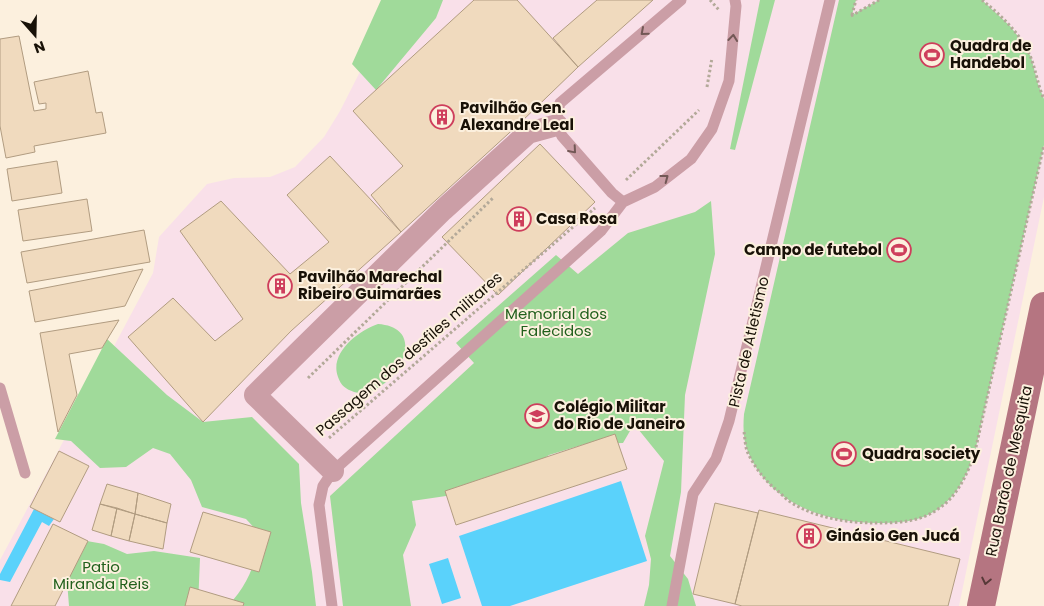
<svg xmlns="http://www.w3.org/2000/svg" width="1044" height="606" font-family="Poppins,sans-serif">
  <rect width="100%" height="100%" fill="#fcf0de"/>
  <path fill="#f9e0e9" d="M399,0H1044V197L959,606H0V560L153,273L159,237L207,184L234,178L270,177L295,167L324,137L340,111L368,56Z"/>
  <path fill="#a0da9a" d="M381,0H443L436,18L376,90L352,64Z
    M760,0H775L735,150L730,149Z
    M839,0H856L852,15L879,0H982L1010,26L1024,44L1031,57L1038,84L1044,99V145L974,456C966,476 957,496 938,509C920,522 898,523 877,523C825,523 769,503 748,452C743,440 743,427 744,414Z
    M711,201L715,254L685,395L681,492L670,556L688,579L696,606H644L649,585L651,559L645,536L664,461L634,424L623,443L585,444L549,455L524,472H503L446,496L412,501L416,525L403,555L411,606H343L330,496L474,363L456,343L556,255L578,274L628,233L695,212Z
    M378,324C436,328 389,402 354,392C346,389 341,386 338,377C329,353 358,331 378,324Z
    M107,339L167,395L203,422L252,417L299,464L301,503L312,572L316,606H228C248,584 258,562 258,532L246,519L202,507L191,480L170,454L153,448L126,467L100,468L71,441L55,439Z
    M81,540L104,544L127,554L154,551L200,558L198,606H69L67,581Z"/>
  <path fill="#5ad2fb" d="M621,481L647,561L510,606H482L459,536Z
    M34,509L54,519L49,526L42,522L10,582L0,580V574Z
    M448,558L461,598L442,604L429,564Z"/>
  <path fill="#f0dabe" stroke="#b19c81" d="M474,0H517L578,67L520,123L401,232L371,195L403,166L353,111Z
    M597,0H653L578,67L553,38Z
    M19,36L34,111L46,109V103L39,104L34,82L88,71L96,113L102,112L106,133L34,146L35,152L6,158L0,126V39Z
    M540,144L595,202L498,295L442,237Z
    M330,156L401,232L291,331L203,422L128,337L173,298L215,341L243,319L180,231L221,201L290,274L329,242L287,195Z
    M57,161L62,193L12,201L7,169Z
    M87,199L92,231L23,241L18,210Z
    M144,230L150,262L27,283L21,252Z
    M143,269L125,306L35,322L29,291Z
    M119,320L102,348L69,354L77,395L58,432L40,333Z
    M615,434L627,469L456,525L445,491Z
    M59,451L89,466L60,522L30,507Z
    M107,484L138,493L135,514L100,504Z
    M138,493L171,504L167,523L135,514Z
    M715,503L758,513L735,604L693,594Z
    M100,504L117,508L111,536L92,530Z
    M117,508L135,514L129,541L111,536Z
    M759,510L960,559L948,606H742L735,604Z
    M203,512L271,532L259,572L190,552Z
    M135,514L167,523L163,549L129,541Z
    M53,524L88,541L55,606H11Z
    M190,587L244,603L243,606H185Z"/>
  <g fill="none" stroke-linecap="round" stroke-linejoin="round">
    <path stroke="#b3a999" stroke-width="3" stroke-dasharray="2.5 2.5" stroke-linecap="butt" d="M710,0L719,10
      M982,0C1001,15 1022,35 1031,58C1036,71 1038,86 1044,99
      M852,15L856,0
      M851,16L879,0
      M707,87L712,58
      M626,180L699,110
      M308,378L494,197
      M744,432C745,438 745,445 747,451C753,465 763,478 774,488C780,492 785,499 792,503C816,518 848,523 876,523C898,523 920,522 938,509C957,497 966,476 974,456L1044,145
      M329,438L595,208"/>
    <path stroke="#cb9ea6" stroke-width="11" d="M623,202L612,193L562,136C556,125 556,115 560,103L681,0
      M0,388L25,473
      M332,606L319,505L323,486L333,471L601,231L623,202L655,187L691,159L712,129L729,81L736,6L735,0
      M672,606L693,494L716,459L729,421L830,0"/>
    <path stroke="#cb9ea6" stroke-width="22" d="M333,471L255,395L443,210L528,133L557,125"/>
    <path stroke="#b57581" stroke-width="28" d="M981,606L1044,306"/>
  </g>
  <defs><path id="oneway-chevron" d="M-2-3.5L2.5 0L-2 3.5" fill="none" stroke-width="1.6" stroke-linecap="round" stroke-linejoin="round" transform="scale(1.25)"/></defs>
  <g stroke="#725856">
    <use href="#oneway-chevron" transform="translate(644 32) rotate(139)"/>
    <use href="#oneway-chevron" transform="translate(733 38) rotate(-84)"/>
    <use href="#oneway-chevron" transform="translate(573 150) rotate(49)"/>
    <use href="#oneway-chevron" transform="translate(665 178) rotate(-37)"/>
  </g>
  <use stroke="#573938" href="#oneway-chevron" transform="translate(986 581) rotate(102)"/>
  <defs>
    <g id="stadium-ring" transform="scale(1.25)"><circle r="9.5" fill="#fcf0de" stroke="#ce3e5c" stroke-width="1.5"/><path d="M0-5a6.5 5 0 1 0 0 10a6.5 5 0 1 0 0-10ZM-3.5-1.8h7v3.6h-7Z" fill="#ce3e5c"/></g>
    <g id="building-ring" transform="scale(1.25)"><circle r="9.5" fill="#fcf0de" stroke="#ce3e5c" stroke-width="1.5"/><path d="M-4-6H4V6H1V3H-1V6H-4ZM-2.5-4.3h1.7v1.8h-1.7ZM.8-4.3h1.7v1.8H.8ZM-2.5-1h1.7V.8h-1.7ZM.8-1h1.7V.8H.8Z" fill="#ce3e5c"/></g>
    <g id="school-ring" transform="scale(1.25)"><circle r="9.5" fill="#fcf0de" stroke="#ce3e5c" stroke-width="1.5"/><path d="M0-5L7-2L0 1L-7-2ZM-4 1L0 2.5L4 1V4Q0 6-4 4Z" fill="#ce3e5c"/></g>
  </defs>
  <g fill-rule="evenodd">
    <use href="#stadium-ring" x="932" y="55"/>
    <use href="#building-ring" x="442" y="117"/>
    <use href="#building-ring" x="519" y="219"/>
    <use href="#stadium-ring" x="899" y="250"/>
    <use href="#building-ring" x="280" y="286"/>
    <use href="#school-ring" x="537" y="416"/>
    <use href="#stadium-ring" x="844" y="454"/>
    <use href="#building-ring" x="809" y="536"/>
  </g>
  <g text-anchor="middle" stroke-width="4" stroke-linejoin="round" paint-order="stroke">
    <g font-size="15" font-weight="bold" fill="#181107" stroke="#fcf0de" text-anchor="start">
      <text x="950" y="51">Quadra de<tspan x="950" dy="17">Handebol</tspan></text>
      <text x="460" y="113">Pavilhão Gen.<tspan x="460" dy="17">Alexandre Leal</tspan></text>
      <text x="536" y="224">Casa Rosa</text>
      <text x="882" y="255" text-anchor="end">Campo de futebol</text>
      <text x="298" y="282">Pavilhão Marechal<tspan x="298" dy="17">Ribeiro Guimarães</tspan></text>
      <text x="554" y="412">Colégio Militar<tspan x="554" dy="17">do Rio de Janeiro</tspan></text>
      <text x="862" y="459">Quadra society</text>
      <text x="826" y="541">Ginásio Gen Jucá</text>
    </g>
    <g font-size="15" fill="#21601c" stroke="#fcf0de">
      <text x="556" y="319">Memorial dos<tspan x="556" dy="17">Falecidos</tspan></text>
      <text x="101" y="572">Patio<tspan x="101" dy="17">Miranda Reis</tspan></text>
    </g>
    <g font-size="15" fill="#181107" stroke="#fcf0de">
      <text transform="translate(749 342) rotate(-77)" y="5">Pista de Atletismo</text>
      <text transform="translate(409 354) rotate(-41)" y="5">Passagem dos desfiles militares</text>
      <text transform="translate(1009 471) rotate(-78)" y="5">Rua Barão de Mesquita</text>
    </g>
  </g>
  <g transform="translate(35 35) rotate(160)" stroke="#fcf0de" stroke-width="4" paint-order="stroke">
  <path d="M0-4L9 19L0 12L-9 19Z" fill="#181107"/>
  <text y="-8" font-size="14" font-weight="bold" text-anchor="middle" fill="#181107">N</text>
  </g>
</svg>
